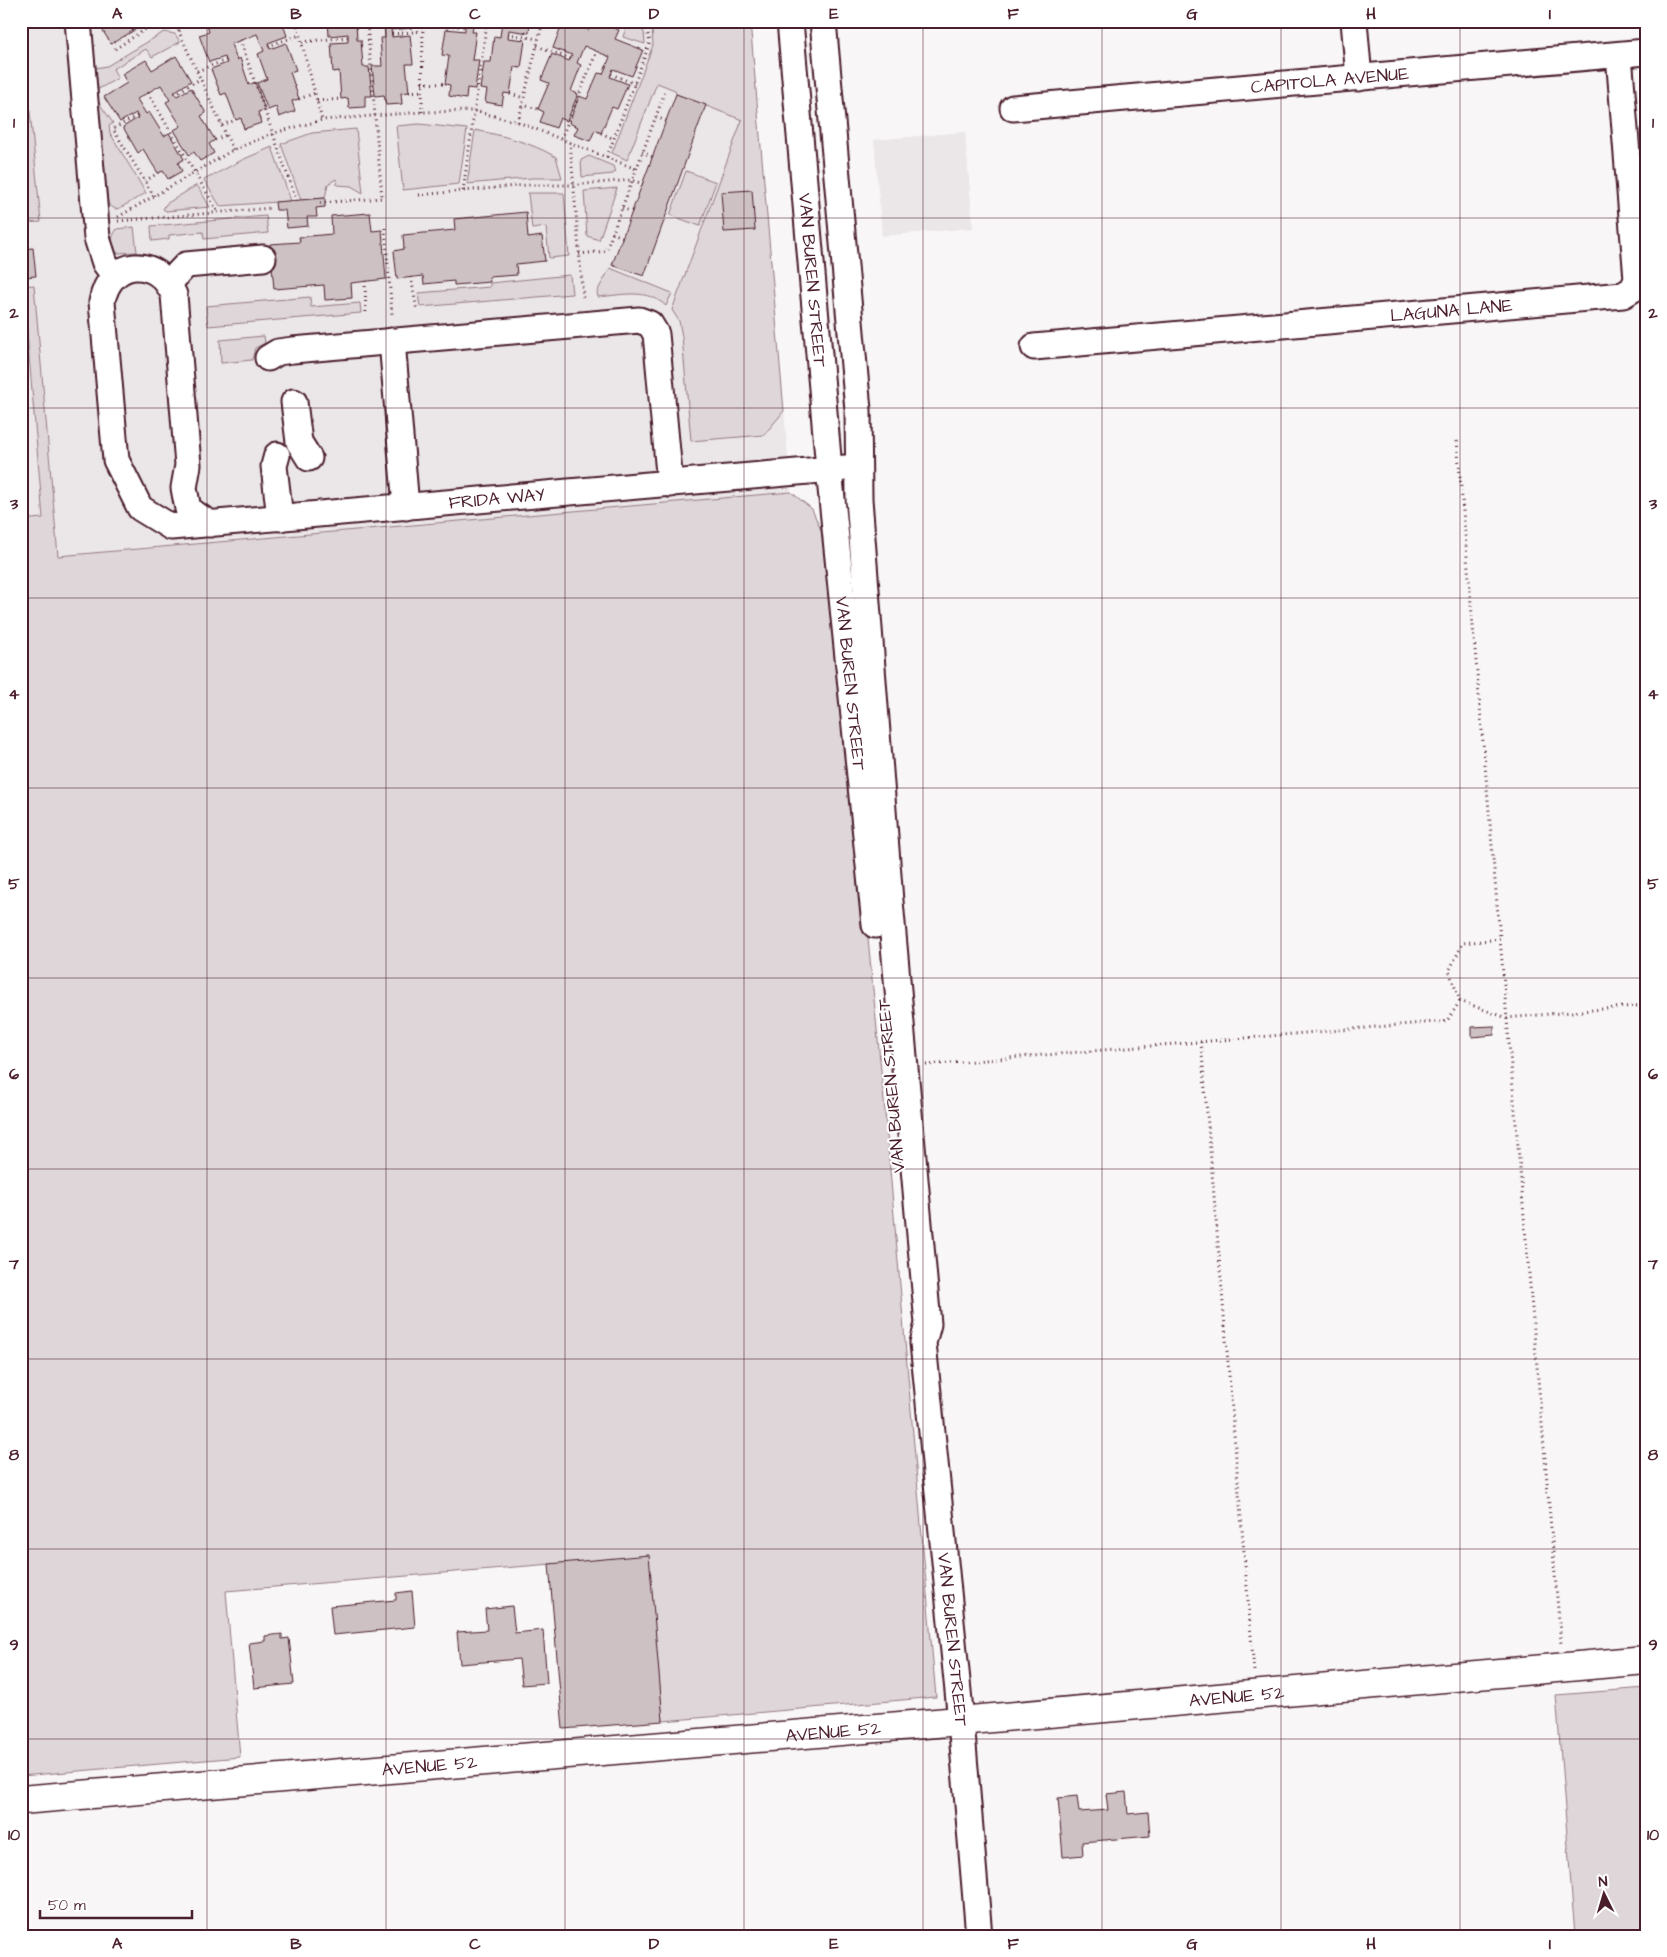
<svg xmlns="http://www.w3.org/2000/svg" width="1667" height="1957" font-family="'Architects Daughter',sans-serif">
  <rect width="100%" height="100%" fill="#f8f6f7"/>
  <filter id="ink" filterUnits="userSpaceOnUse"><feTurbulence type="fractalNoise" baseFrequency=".02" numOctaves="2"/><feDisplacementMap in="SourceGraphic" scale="10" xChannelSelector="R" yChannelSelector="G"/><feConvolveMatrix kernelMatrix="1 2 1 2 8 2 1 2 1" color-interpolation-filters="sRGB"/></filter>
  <g filter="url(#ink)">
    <path fill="#ebe6e8" d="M21,21H750L791,492L21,559Z
      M965,132L973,228L882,236L874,140Z"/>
    <path fill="#ded6d9" stroke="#947a82" d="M21,21L41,222L21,223Z
      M611,21H628L644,32L645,44L623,37L626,27Z
      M642,21H750L784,411L764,435L691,441L682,337L679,321L672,310L742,120L676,94L675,90L657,83L627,160L612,153L653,45L652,29Z
      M164,32L175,34L180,42L152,57L146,49L113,69L118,78L97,90L95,68L107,66Z
      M97,100L113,123L109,126L110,133L146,193L120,208L115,209L108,204Z
      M419,124L467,129L459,184L403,190L396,126Z
      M356,129L363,193L351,186L337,185L336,179L328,184L325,198L301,200L281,144L312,133Z
      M475,130C504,136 530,142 556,157L562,178H532L467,184Z
      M272,147L291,201L220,206L204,180L242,160Z
      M589,156L613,166L616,171L613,174L582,177L581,160Z
      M686,171L716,182L700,226L670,215Z
      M197,185L210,207L166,211L163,209L166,204Z
      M617,188L599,240L587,236L584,191Z
      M528,193H564L569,256L549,258L546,227L532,229Z
      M266,216L268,233L204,239L203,232L169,235V239L152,241L151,226Z
      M134,227L137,252L117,253C111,243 110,239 117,229Z
      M610,268L672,293L666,306C647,288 622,295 598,297L597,292Z
      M570,275L572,294L420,307L418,293L490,287V283Z
      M34,285L58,556L791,492L812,509L830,552L884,1101L936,1697L663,1721L648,1556L226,1591L240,1757L21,1776V520L43,518L23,286Z
      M310,297L311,307L360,303L361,313L208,326L206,306Z
      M264,336L265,343L255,348L252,360L221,363L220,340Z
      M1646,1688V1936H1575L1556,1695Z"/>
    <path fill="#cdc1c4" stroke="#4a1f2b" d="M97,21H126L133,31L111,44Z
      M126,21H149L133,31Z
      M205,21H282L287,36L268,43L270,49L286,43L296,70L290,72L299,99L292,101L295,111L279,117L276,107L268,110L257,83L267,79L258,54L264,51L257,34L231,44L237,60L240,58L249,85L255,82L265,110L258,112L261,123L244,129L241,118L236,120L226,93L221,95L211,69L227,63L225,57L209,62L199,35L209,32Z
      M328,21H371L356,23L357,40H361L363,67H369L372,96H365V107L349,108L348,98L341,99L339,71L333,72L331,43L348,42V34L329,36Z
      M384,21H411L412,28L391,30L392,37L410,35L413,64H406L409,92L401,93L402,104L386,105L384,95L375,96L372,66H382L380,38H385Z
      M453,21H474L472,32H476L472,60H479L475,89L467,88L466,99L449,96L450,85L445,84L449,56L442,55L446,29L465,31V23Z
      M502,21H530L529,33L509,30L508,38L525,40L521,68L514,67L510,94L504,93L502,105L485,102L487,90L480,89L484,62H491L494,36L500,37Z
      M563,21L589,30L593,21H597L619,30L615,39L643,50L632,76L613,69L610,77L628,84L617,109L612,107L601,133L595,130L590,141L574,135L578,127L569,123L579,96L587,99L598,73L603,74L610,57L584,46L577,63L581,65L571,91L578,94L567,121L560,118L556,128L540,122L544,112L538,109L549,83L541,80L552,54L569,61L572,55L553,48Z
      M176,56L191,81L174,92L177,96L191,88L206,113L201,116L215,140L209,144L214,153L200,161L194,152L189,155L174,130L181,126L166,102L170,100L161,85L137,99L146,114L149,112L164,136L169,133L184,159L178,163L182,171L168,179L163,171L158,173L143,149L138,153L123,127L138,118L136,113L120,122L104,97L127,83L122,74L146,60L152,70Z
      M676,94L706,105L644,276L612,265Z
      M752,190L755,230L724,232L721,192Z
      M325,198V207L316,208L317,217H307L308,226L287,228L285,210H276L275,202Z
      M526,212L528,238L542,236L545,261L516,264L517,275L489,277L490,282L454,285V281L424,284L423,276L397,279L394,251L404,249L403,235L455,230L454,219Z
      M370,213L372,231L382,230L386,279L351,283L352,298L325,300L324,285L274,289L270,244L300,242L299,237L332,234L331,216Z
      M33,248L36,276L21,277V249Z
      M1494,1026V1035L1472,1037V1027Z
      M649,1555L663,1721L563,1729L549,1564Z
      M412,1591L415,1627L333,1635L330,1606L396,1600V1593Z
      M512,1606L515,1633L543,1630L547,1683L522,1685L519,1659L460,1664L457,1632L487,1630L485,1609Z
      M282,1634V1639L289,1638L294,1684L254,1688L249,1643L265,1641V1636Z
      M1126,1792L1128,1814L1148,1812L1150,1836L1082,1842L1083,1855L1063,1857L1058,1798L1077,1796L1079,1812L1108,1810L1106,1794Z"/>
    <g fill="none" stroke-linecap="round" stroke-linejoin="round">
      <g stroke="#4a1f2b" stroke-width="29">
        <g id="minor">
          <path d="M78,21L97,238L105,263L114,275"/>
          <path id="s1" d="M790,21L829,469L875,925"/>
          <path id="s2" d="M823,21L858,410L859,499L890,901L928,1324L923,1343L961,1721L979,1936"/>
          <path d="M1354,21L1359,78"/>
          <path id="s3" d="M1013,108L1646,52"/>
          <path d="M169,283L186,265L263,258"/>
          <path d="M392,341L406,507"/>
          <path id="s4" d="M1034,347L1623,295L1633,289L1637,279L1619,55"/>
          <path d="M268,358L278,352L293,350L639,320L650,324L656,334L670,484"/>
          <path d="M294,402L299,442L309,458"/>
          <path d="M277,455L274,466L280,518"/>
          <path id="s5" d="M210,524L188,509L184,488L188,465L174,295C158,255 109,258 102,302L116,460L140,508L171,527L797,472L846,468"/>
        </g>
      </g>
      <g stroke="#4a1f2b" stroke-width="31">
        <g id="major">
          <path id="s6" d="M21,1800L936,1723L1646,1660"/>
        </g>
      </g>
      <path stroke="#4a1f2b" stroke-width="3" stroke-dasharray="1 4" stroke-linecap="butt" d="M174,21L179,31
        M183,21L179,32L233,150
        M296,21L322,120
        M423,22L465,27
        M392,34L422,31
        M508,34L538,39
        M240,40L298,205
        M302,42L348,37
        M268,46L300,35
        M537,46L571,59
        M115,49L158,21
        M197,71L226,60
        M611,74L635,84
        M422,83L445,84
        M409,92L422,91
        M148,93L218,212
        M175,94L200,79
        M510,94L524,98
        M299,99L315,93
        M317,101L341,99
        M522,105L538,109
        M422,112L423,21
        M137,116L113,129L154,196
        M656,117L666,121
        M518,122L543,21
        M222,125L236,120
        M601,133L614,139
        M561,139L597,51
        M215,140L226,135
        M570,142L583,297
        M642,152L653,157
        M607,157L650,42L646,27L635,21
        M145,181L158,173
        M463,191L487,21
        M419,195L527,185H573L632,180L643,184
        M320,203L382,198L367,22
        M622,208L632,212
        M118,217L233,150L274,133L322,120L422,112L474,111L518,122L636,169
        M118,221L271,208
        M385,228L392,314
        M612,233L623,237
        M579,254L606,251L665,92
        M411,277L417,311
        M365,281L366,316
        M1457,441L1561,1644
        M1500,939L1463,943L1449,971L1460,1001L1507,1018L1646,1005
        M1201,1042L1254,1671
        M926,1065L1447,1021L1460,1001"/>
      <use href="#minor" stroke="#fff" stroke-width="25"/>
      <use href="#major" stroke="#fff" stroke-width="28"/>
    </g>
  </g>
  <path fill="none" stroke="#4a1f2b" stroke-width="1" stroke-opacity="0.55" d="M207,21V1936M386,21V1936M565,21V1936M744,21V1936M923,21V1936M1102,21V1936M1281,21V1936M1460,21V1936M21,218H1646M21,408H1646M21,598H1646M21,788H1646M21,978H1646M21,1169H1646M21,1359H1646M21,1549H1646M21,1739H1646"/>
  <g text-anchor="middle" stroke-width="4" stroke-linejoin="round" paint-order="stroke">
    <g font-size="18" fill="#4a1f2b" stroke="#fff">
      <text dy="6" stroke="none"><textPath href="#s3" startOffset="318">CAPITOLA AVENUE</textPath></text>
      <text dy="6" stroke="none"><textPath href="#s1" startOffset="260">VAN BUREN STREET</textPath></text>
      <text dy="6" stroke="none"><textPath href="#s4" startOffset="419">LAGUNA LANE</textPath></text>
      <text dy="6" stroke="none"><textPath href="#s5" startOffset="921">FRIDA WAY</textPath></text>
      <text dy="6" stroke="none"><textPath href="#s1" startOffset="665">VAN BUREN STREET</textPath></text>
      <text transform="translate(891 1086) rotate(-95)" y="6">VAN BUREN STREET</text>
      <text dy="6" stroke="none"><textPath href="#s2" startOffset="1625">VAN BUREN STREET</textPath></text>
      <text dy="6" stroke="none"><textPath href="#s6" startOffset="1220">AVENUE 52</textPath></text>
      <text dy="6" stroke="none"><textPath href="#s6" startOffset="815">AVENUE 52</textPath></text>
      <text dy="6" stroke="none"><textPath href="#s6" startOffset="410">AVENUE 52</textPath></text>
    </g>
  </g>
  <rect width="1667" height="1957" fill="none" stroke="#fff" stroke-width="55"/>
  <g transform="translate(1604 1894) rotate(355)" stroke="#ffffff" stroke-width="4" paint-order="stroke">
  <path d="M0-4L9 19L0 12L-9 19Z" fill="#4a1f2b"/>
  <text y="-8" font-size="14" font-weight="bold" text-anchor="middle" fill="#4a1f2b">N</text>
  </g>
  <path d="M40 1910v8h152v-8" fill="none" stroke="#4a1f2b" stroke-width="2.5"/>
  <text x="48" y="1910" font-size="15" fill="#4a1f2b" stroke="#ffffff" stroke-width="4" paint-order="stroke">50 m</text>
  <rect x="28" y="28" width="1612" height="1902" fill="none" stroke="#4a1f2b" stroke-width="2"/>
  <g font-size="16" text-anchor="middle" font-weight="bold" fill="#4a1f2b">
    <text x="117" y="19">A</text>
    <text x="296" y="19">B</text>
    <text x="475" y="19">C</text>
    <text x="654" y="19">D</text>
    <text x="834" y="19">E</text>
    <text x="1013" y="19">F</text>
    <text x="1192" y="19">G</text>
    <text x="1371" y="19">H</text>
    <text x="1550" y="19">I</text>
    <text x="14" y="128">1</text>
    <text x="1653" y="128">1</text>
    <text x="14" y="318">2</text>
    <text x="1653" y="318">2</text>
    <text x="14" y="509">3</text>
    <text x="1653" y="509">3</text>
    <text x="14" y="699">4</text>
    <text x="1653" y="699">4</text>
    <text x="14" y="889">5</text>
    <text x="1653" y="889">5</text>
    <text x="14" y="1079">6</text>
    <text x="1653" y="1079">6</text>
    <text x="14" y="1269">7</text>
    <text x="1653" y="1269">7</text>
    <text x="14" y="1460">8</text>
    <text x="1653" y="1460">8</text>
    <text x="14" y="1650">9</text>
    <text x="1653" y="1650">9</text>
    <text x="14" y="1840">10</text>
    <text x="1653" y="1840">10</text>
    <text x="117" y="1949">A</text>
    <text x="296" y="1949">B</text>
    <text x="475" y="1949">C</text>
    <text x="654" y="1949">D</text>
    <text x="834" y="1949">E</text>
    <text x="1013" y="1949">F</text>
    <text x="1192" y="1949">G</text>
    <text x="1371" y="1949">H</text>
    <text x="1550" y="1949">I</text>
  </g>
</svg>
